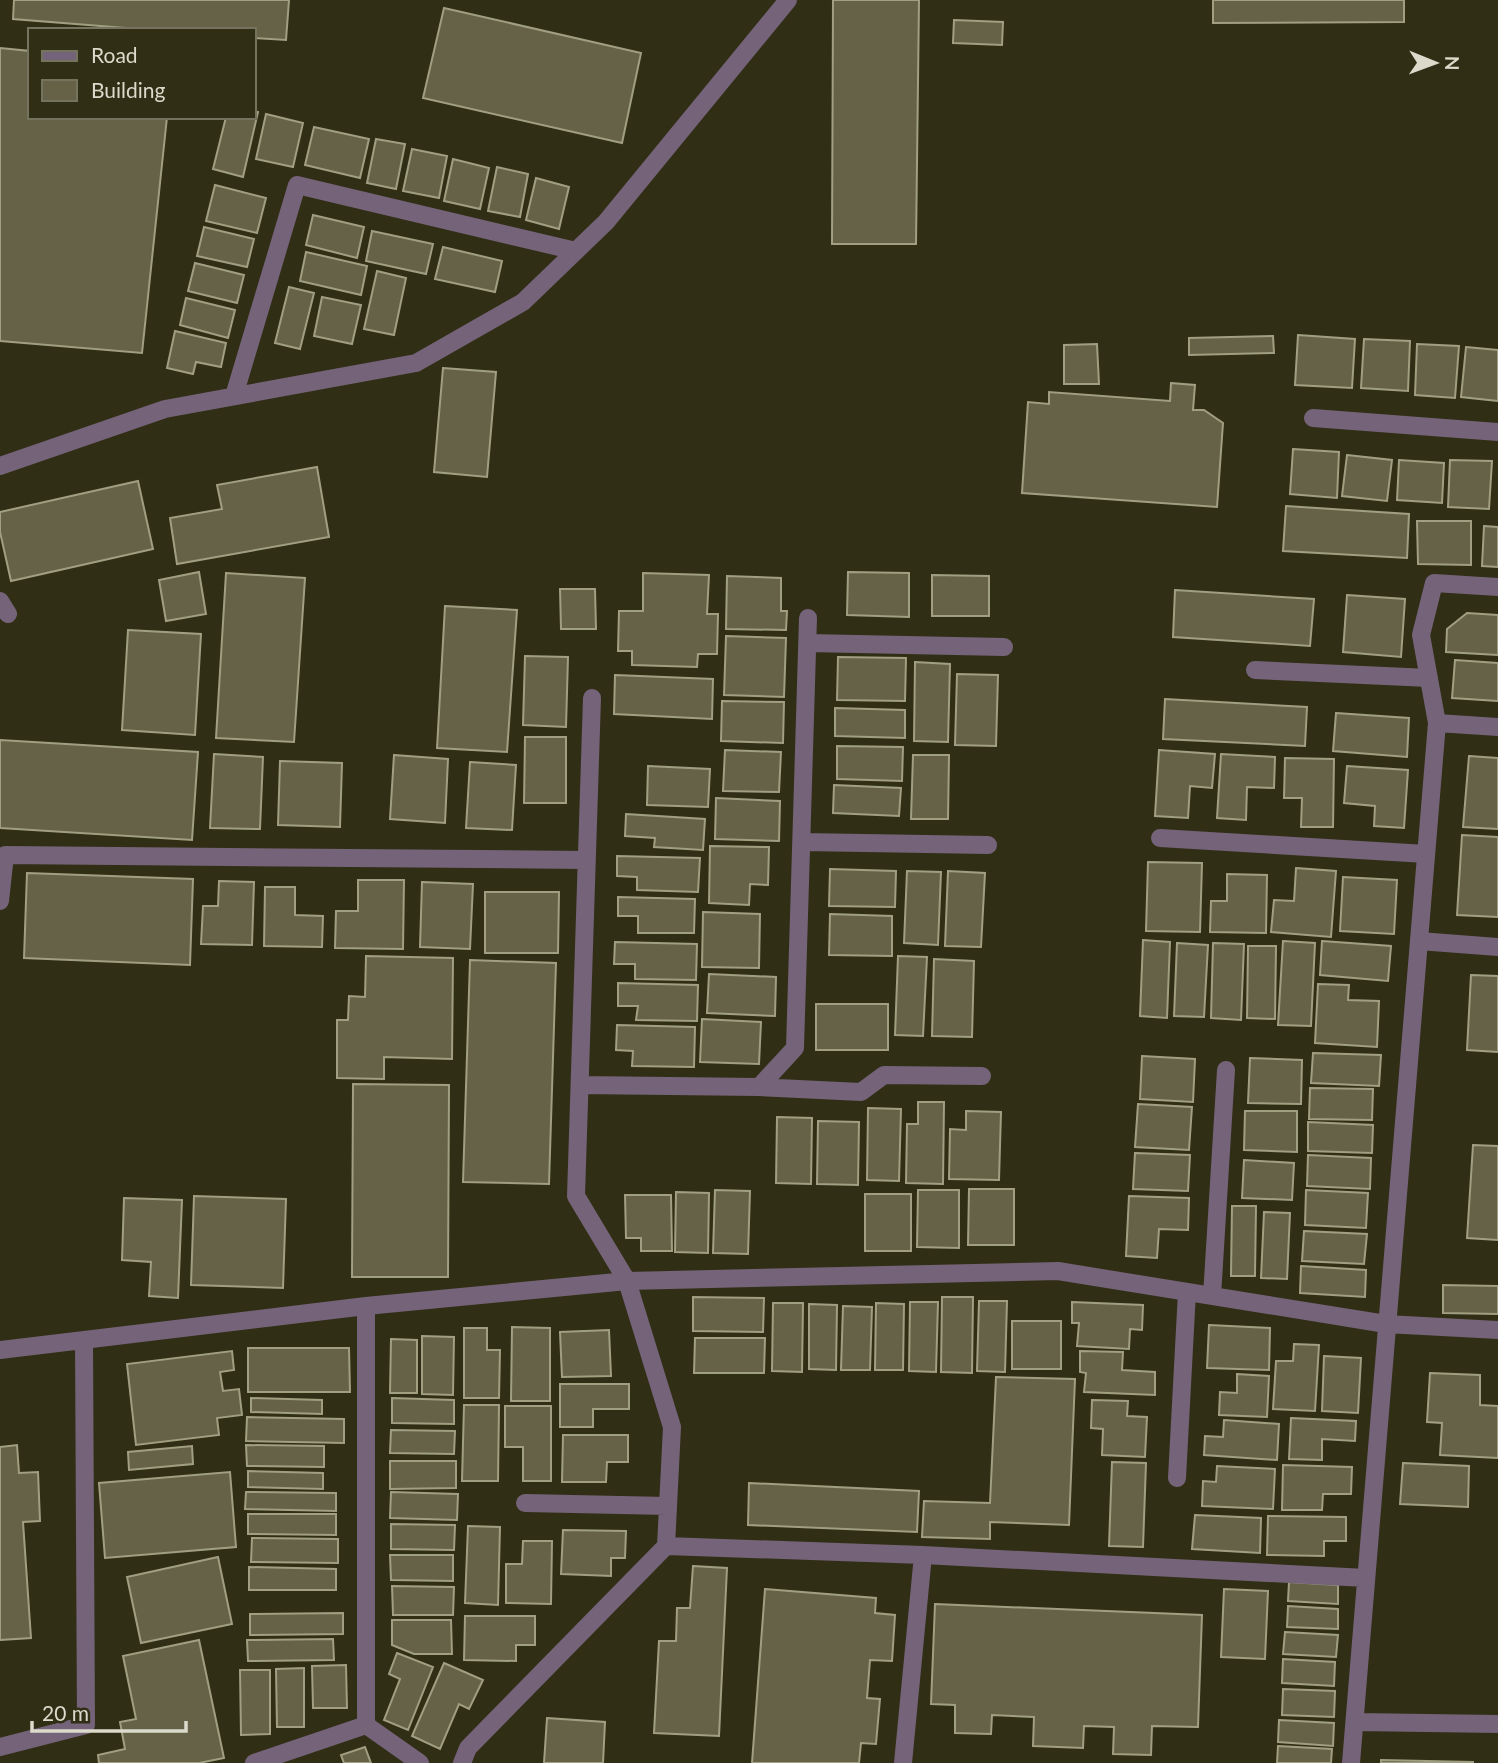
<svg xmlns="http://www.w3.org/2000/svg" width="1498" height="1763" font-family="Lato,sans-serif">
  <rect width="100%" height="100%" fill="#302e15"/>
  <path fill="#656248" stroke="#a19f82" stroke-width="2" d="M14,0H289L286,40L254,38V30H151L13,19Z
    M833,0H919L916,244H832Z
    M1213,0H1404V22L1213,23Z
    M444,8L641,53L622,143L423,98Z
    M954,20L1003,22L1002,45L953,43Z
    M0,48L30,51V117H167L142,353L0,341Z
    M254,111L258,112L243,177L213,169L226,117H254Z
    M266,114L303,123L293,167L256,159Z
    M314,127L369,139L360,178L305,165Z
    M376,139L405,144L396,189L367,183Z
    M412,149L447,156L439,198L403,191Z
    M453,159L489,168L480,209L444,201Z
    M497,167L528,174L520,217L488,211Z
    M536,178L569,187L559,229L526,220Z
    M215,185L266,198L257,233L206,221Z
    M313,215L364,227L357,258L306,245Z
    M204,227L254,239L247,267L197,256Z
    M372,231L433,244L426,274L366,261Z
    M443,247L502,261L495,292L435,279Z
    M306,252L367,266L361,295L300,281Z
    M195,263L244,275L237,303L188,291Z
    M377,271L406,278L394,335L364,329Z
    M289,287L314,293L300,349L275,343Z
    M322,297L361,305L352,344L314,336Z
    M186,298L235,310L228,338L180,325Z
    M175,331L226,343L221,367L196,362L193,374L167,368Z
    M1298,335L1355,339L1352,388L1295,385Z
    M1273,336L1274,353L1189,355V338Z
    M1364,339L1410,341L1408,391L1361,388Z
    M1097,344L1099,384H1064V345Z
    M1417,344L1459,346L1455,398L1415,395Z
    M1466,347L1498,350V401L1461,397Z
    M443,368L496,372L487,477L434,472Z
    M1171,383L1195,385L1193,410H1204L1223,423L1217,507L1022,493L1028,402L1049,404V392L1170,401Z
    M1293,449L1339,452L1337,498L1290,494Z
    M1347,455L1392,460L1387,501L1342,496Z
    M1399,460L1444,463L1442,503L1397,500Z
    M1450,460L1492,461L1489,509L1448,507Z
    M317,467L329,537L177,564L170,518L222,509L217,485Z
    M138,481L153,549L11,581L0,532V512Z
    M1286,506L1409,514L1407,558L1283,551Z
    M1417,521H1471V565L1418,564Z
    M1484,526L1498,527V567L1482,566Z
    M199,572L206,614L166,621L159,580Z
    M848,572L909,573V617L847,615Z
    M226,573L305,578L294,742L216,738Z
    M643,573L709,575L707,614H718L717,654H698L697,667L632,665V651H618L619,611H643Z
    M932,575L989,576V616H932Z
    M727,576L781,578V611H787L786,630L726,629Z
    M560,589H595L596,629H561Z
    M1175,590L1314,599L1310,646L1173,637Z
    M1347,595L1405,599L1401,657L1343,652Z
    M445,606L517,610L507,752L437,748Z
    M1467,613L1498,615V655L1446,652L1447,629Z
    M128,630L201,634L195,735L122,730Z
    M726,636L786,638L784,697L724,695Z
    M525,656L568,657L566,727L523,725Z
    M838,657L906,658L905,701L837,700Z
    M1455,660L1498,663V701L1452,698Z
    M915,662L950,664L948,742L914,741Z
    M957,674L998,675L996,746L955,745Z
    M615,675L713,679L712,719L614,714Z
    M1165,699L1307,707L1305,746L1163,739Z
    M722,701L784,702L783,743L721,741Z
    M835,708L905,710V738L835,736Z
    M1336,713L1409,718L1407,757L1333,751Z
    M525,737H566V803H524Z
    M0,740L198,752L192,840L0,828Z
    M837,746L903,747L902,781L837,779Z
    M725,750L781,752L779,792L723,791Z
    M1159,750L1215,754L1212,788L1190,786L1188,818L1155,816Z
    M214,754L263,757L260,829L210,828Z
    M1221,754L1275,757L1274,788L1247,787L1246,820L1217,818Z
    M394,755L448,759L445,823L390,819Z
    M913,755H949L948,819H911Z
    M1469,756L1498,758V829L1463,827Z
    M1285,758L1334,759L1333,827H1301L1302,798H1284Z
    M280,761L342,763L340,827L278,825Z
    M470,762L516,765L512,830L466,828Z
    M648,766L710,769L708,807L647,805Z
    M1347,766L1408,770L1404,828L1374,826L1375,806L1344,803Z
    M834,785L901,788L899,816L833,813Z
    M716,798L780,801L779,841L715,839Z
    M626,814L705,819L703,850L654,847L655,838L625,836Z
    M1462,835L1498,837V917L1457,915Z
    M710,846L769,847L768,885L750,884L749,905L709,903Z
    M617,856L700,858L698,892L637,890V877L617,876Z
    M1148,862L1202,863L1200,932L1146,931Z
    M1296,868L1336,871L1331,937L1271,932L1274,900L1294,901Z
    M830,869L896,871L895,907L829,906Z
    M907,871L941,872L938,945L904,943Z
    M948,871L985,873L981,947L945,946Z
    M27,873L193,879L190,965L24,958Z
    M1227,874L1267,875L1266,933L1210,932L1211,901H1227Z
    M1343,877L1397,880L1394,934L1340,931Z
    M358,880H404L403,949L335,948L336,911H358Z
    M219,881L254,882L252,945L201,944L203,906H218Z
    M422,882L473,884L470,949L420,947Z
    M265,887H295V915L323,916L322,947L264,946Z
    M485,892H559L558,953H485Z
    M618,897L695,899L694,933H638V916H618Z
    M703,912L760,914L759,968L702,967Z
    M830,914L892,916V956L829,955Z
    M1143,940L1170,942L1167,1018L1140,1016Z
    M1283,941L1315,943L1311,1026L1278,1025Z
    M1322,941L1391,946L1388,981L1320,975Z
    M615,942L697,944L696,980L635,979V964H614Z
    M1177,943L1208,945L1204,1017L1174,1016Z
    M1213,943L1244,944L1241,1020L1211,1018Z
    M1248,946H1276L1275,1019L1247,1018Z
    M366,956L453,958L452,1059L384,1057V1079L337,1078V1020H348L349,996L365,997Z
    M898,956L927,957L923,1036L895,1035Z
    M934,959L974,961L972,1037L932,1036Z
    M470,960L556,963L549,1184L463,1182Z
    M709,974L776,977L775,1016L707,1013Z
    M1471,975L1498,976V1052L1467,1050Z
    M618,983L698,985L697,1021L636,1020L638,1006H618Z
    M1318,984L1349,985L1348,1000L1379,1001L1377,1047L1315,1043Z
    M816,1004H888V1050H816Z
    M702,1019L761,1022L759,1064L700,1062Z
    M617,1025L695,1027L694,1067L632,1066L633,1051L616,1050Z
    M1313,1053L1381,1055L1379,1086L1311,1083Z
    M1142,1056L1195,1059L1193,1102L1140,1099Z
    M1250,1058L1302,1060L1301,1104L1248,1103Z
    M353,1084L449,1085L448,1277H352Z
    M1310,1088L1373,1089L1372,1120L1309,1119Z
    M918,1102H944L943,1184L906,1183L907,1124H918Z
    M1138,1104L1192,1107L1189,1150L1135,1147Z
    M868,1108L901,1109L899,1181L867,1180Z
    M966,1111L1001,1112L999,1180L949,1179L950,1129L966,1130Z
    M1245,1111H1297V1152L1244,1150Z
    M777,1117L812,1118L811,1184L776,1183Z
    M818,1121L859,1122L858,1185L817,1184Z
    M1308,1122L1373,1125L1372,1153L1308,1151Z
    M1473,1145L1498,1146V1240L1467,1238Z
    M1135,1153L1190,1155L1188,1191L1133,1189Z
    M1308,1155L1371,1158L1370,1189L1307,1186Z
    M1244,1160L1294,1163L1292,1200L1242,1198Z
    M969,1189H1014V1245H968Z
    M715,1190L750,1191L748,1254L713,1253Z
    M918,1190H959V1248L917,1247Z
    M1306,1190L1368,1193L1366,1228L1305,1225Z
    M676,1192L709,1193L708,1253L675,1252Z
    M865,1194H911V1251H865Z
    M625,1195H671L672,1251H641V1238H626Z
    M194,1196L286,1199L283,1288L191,1285Z
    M1129,1196L1189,1198L1188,1230L1159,1229L1157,1258L1126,1256Z
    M124,1198L182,1200L178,1298L149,1296L151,1262L122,1260Z
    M1232,1206H1256L1255,1276H1231Z
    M1264,1212L1290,1213L1287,1279L1261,1278Z
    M1304,1231L1367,1234L1364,1264L1302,1261Z
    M1301,1266L1366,1270L1365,1297L1300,1293Z
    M1443,1285L1498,1286V1314L1443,1313Z
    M693,1297L764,1298L763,1332L693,1331Z
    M942,1297H973L972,1373L941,1372Z
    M979,1301H1007L1005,1372L977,1371Z
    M910,1302H938L936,1372L909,1371Z
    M1072,1302L1143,1305L1142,1330L1130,1329L1129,1349L1077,1346L1079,1323H1072Z
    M773,1303H803L802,1372L772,1371Z
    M876,1303L904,1304L903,1370H875Z
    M809,1304L837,1305L836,1370L809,1369Z
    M843,1306L872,1307L870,1370H841Z
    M1012,1321H1061V1369H1012Z
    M1209,1325L1270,1328L1269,1370L1207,1368Z
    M512,1327L550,1328V1401H511Z
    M464,1328H487V1350H500L499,1398H464Z
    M609,1330L611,1376L562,1377L560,1332Z
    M422,1336L454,1337L453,1395L422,1394Z
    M695,1338H765L764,1373H694Z
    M391,1339L417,1340V1393H390Z
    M1294,1344L1319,1345L1315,1411L1273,1409L1276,1361H1293Z
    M248,1348H349L350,1392H248Z
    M232,1351L234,1370L220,1372L223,1391L239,1389L242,1415L217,1418L219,1435L136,1445L127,1364Z
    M1080,1351L1123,1352L1122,1370L1155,1372V1395L1084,1392L1086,1373L1080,1372Z
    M1324,1356L1361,1358L1358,1413L1322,1411Z
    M1430,1373L1480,1375V1405L1498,1406V1458L1440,1455L1442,1423L1427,1422Z
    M1237,1374L1269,1376L1267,1417L1219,1415L1220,1392L1237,1393Z
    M996,1377L1075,1379L1069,1525L990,1522V1539L922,1537L924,1501L990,1503Z
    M560,1384H629V1409H593V1427H560Z
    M251,1398L322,1400V1414L251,1412Z
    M392,1398L454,1400V1424L392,1423Z
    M1092,1400L1128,1401L1127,1416L1147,1417L1145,1457L1102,1455L1103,1429L1091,1428Z
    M464,1405H499L498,1481H462Z
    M505,1406H551V1481H523V1447H505Z
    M247,1417L344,1419V1443L246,1441Z
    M1291,1418L1356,1421L1355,1441L1322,1439V1460L1289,1459Z
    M1224,1420L1279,1424L1277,1460L1204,1455L1205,1436L1223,1437Z
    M391,1430L455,1431L454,1454L390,1453Z
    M563,1435H628V1462H607L606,1482H562Z
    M17,1445L19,1473L38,1472L40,1521L23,1522L31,1638L0,1640V1447Z
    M246,1445L324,1446V1467L247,1466Z
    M192,1446L193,1464L129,1470L128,1452Z
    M390,1461H456V1488L390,1489Z
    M1112,1462L1146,1463L1143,1547L1109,1546Z
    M1403,1463L1469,1466L1468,1507L1400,1504Z
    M1283,1465L1352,1467L1351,1494H1323L1322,1510H1282Z
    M1217,1466L1275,1469L1273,1509L1202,1506L1203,1481L1216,1482Z
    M248,1471L323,1473V1489L248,1487Z
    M230,1472L236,1547L105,1558L99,1483Z
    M749,1483L919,1491L917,1532L748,1525Z
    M246,1492L336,1493V1511L245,1509Z
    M391,1492L458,1494L457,1520L390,1518Z
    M248,1514H336V1535L248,1534Z
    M1195,1515L1261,1518L1260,1553L1192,1549Z
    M1268,1516L1346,1517V1541H1324V1556L1267,1555Z
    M391,1524L455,1525L454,1550L391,1549Z
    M468,1526L500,1527L498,1605L465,1603Z
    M563,1530L626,1531L625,1558H611V1576L561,1574Z
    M252,1538L338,1539V1563L251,1562Z
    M523,1541H552L551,1604L506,1603V1564H522Z
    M390,1555H453V1581L391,1580Z
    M218,1557L232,1624L141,1643L127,1577Z
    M693,1566L727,1568L719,1736L654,1733L659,1641H676L677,1608H690Z
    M249,1567L336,1569V1590H249Z
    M1289,1582L1338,1585V1604L1288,1601Z
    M392,1586L454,1587L453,1615H393Z
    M765,1589L876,1598L875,1613L895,1615L892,1661L870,1660L867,1698L880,1699L876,1744L861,1743L859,1763H752Z
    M1224,1589L1268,1591L1265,1659L1221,1657Z
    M935,1604L1202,1615L1198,1727L1152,1726L1151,1755L1113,1754L1114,1727L1084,1726L1083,1748L1033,1746L1034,1717L992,1715L991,1734L955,1733V1705L931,1704Z
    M1288,1606L1338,1609V1629L1287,1627Z
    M343,1613V1634L250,1635V1614Z
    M465,1616H535V1645H516V1661L464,1660Z
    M392,1620H451L452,1654H414L392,1645Z
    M1285,1632L1338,1635L1336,1657L1283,1654Z
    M333,1639L334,1660L248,1661L247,1640Z
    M199,1640L224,1758L199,1763H99L98,1755L125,1749L120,1722L136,1719L123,1656Z
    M397,1653L433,1667L408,1730L384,1720L400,1679L389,1674Z
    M1283,1659L1335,1662L1334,1686L1282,1683Z
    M444,1663L483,1680L469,1709L459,1704L440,1749L412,1736Z
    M346,1665L347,1708H313L312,1666Z
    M304,1668V1727H277L276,1669Z
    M240,1670H270V1734L241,1735Z
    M1283,1689L1335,1691L1334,1717L1282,1715Z
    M547,1718L605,1722L603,1763H544Z
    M1279,1720L1334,1723L1333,1746L1278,1742Z
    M1278,1746L1332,1749L1331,1763H1277Z
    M365,1747L371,1763H344L341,1755Z
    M1381,1760L1473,1762V1763H1381Z"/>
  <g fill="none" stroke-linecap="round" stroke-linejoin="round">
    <path stroke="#756379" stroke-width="18" d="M234,396L297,185L576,251
      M1313,418L1498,432
      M0,466L165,409L416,363L523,302L606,222L788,0
      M0,601L8,614
      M808,643L1004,647
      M1255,670L1429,678
      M1437,723L1498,727
      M1160,838L1426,854
      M802,842L988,845
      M0,901L5,855L586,860
      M1419,941L1498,947
      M580,1085L759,1087L795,1048L808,618
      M759,1087L861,1092L884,1075L982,1076
      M1212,1296L1226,1070
      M366,1306V1725L420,1763
      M0,1350L366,1306L627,1281L1058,1271L1386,1324L1498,1330
      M1177,1478L1187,1292
      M525,1503L668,1506
      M666,1546L923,1555L1366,1578
      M1355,1722L1498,1724
      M0,1747L86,1725L84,1341
      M254,1763L366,1725
      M462,1763L468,1748L666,1546L672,1427L627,1281L576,1196L592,698
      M903,1763L923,1555
      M1351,1763L1437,723L1421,635L1434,583L1498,587"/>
  </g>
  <rect x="28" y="28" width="228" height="91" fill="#302e15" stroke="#74735e" stroke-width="2"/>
  <rect x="42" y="51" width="35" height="10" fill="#756379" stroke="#74735e" stroke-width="2"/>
  <text x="91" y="63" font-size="21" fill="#dbdacb">Road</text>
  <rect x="42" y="80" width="35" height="21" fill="#656248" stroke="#74735e" stroke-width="2"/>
  <text x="91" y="98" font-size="21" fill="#dbdacb">Building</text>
  <g transform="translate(1435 63) rotate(91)" stroke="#302e15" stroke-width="5" paint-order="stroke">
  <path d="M0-5L12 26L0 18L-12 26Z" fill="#dbdacb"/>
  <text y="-10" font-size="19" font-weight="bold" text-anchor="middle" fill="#dbdacb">N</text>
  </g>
  <path d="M32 1721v10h154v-10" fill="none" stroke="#dbdacb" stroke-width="3.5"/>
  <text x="42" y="1721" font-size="21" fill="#dbdacb" stroke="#302e15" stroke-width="5" paint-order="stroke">20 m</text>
</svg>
